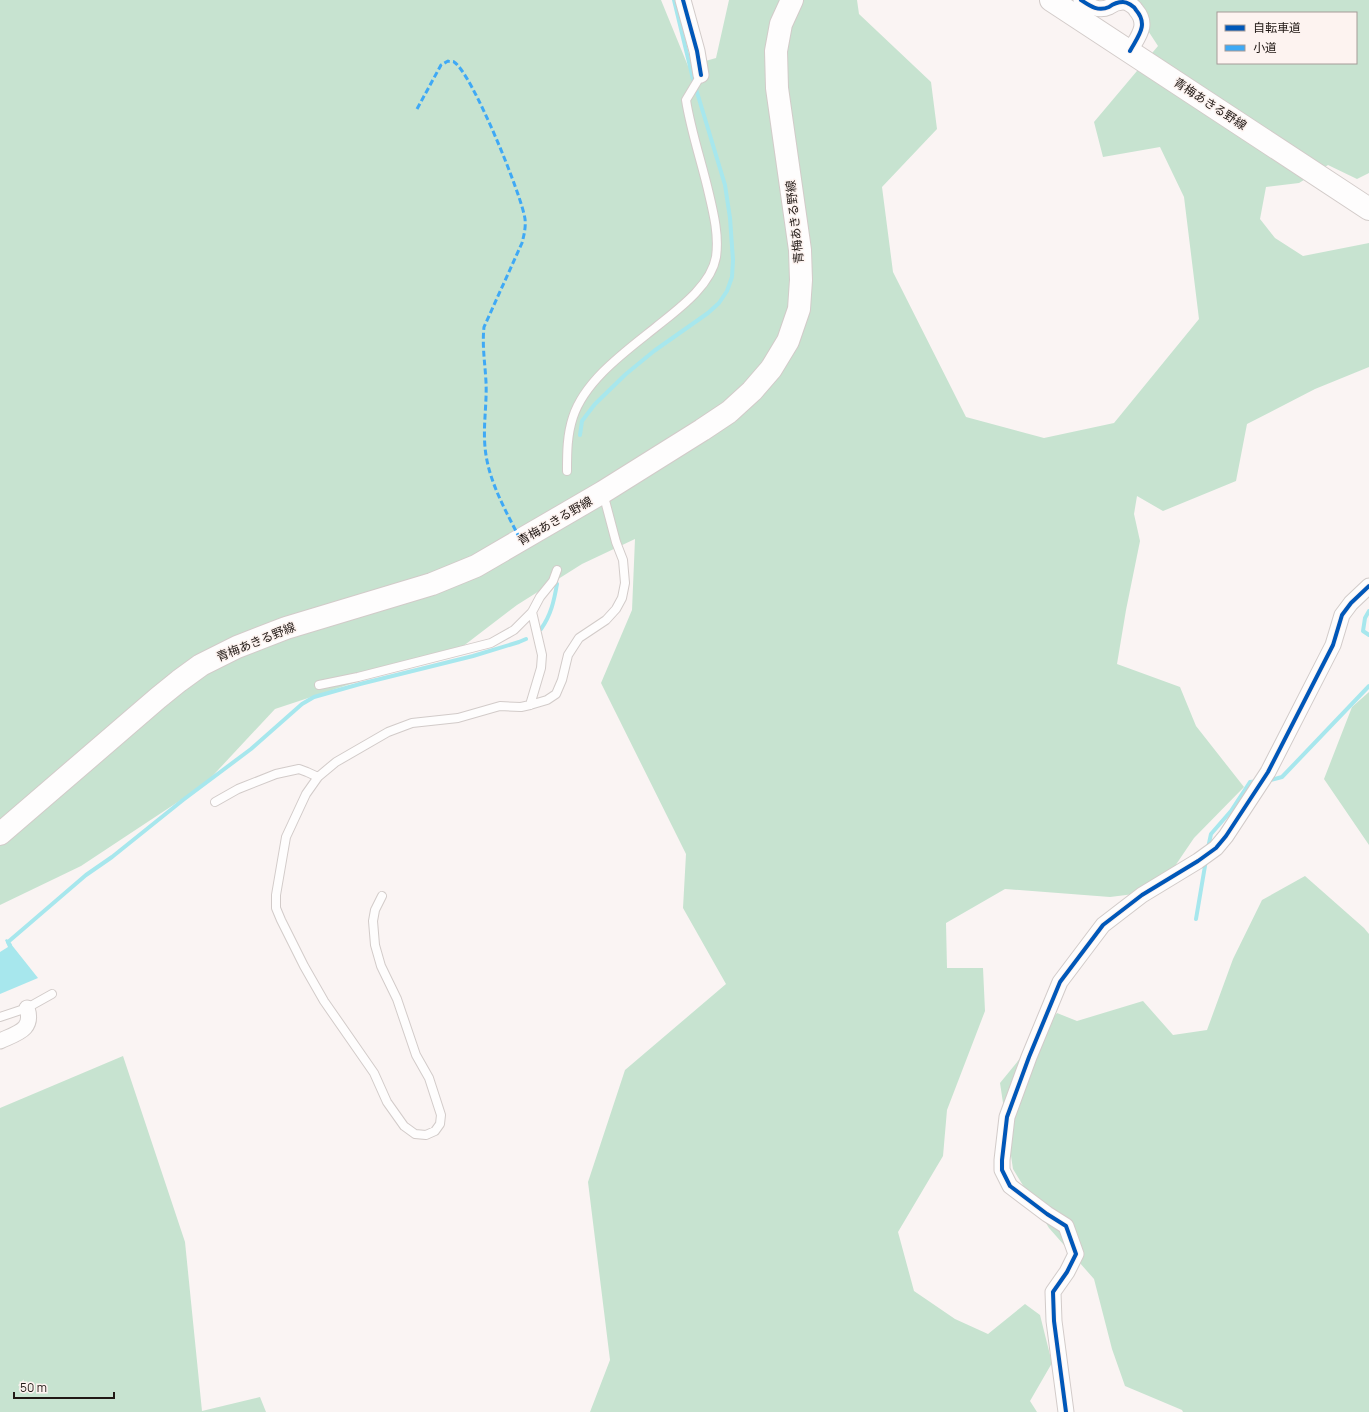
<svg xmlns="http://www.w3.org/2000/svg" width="1369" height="1412" font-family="Manrope,'Noto Sans JP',sans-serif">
  <rect width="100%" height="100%" fill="#faf4f3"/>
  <path fill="#c7e3d0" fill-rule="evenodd" d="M0,0H661L688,66L716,58L729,0H857L859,14L931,82L937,129L882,187L893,272L966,417L1044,438L1114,423L1199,319L1184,197L1160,147L1103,157L1094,122L1158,46L1128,0H1369V173L1357,179L1328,165L1299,183L1266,187L1260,219L1275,238L1303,256L1369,243V367L1315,389L1247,424L1236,481L1163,511L1137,496L1134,514L1140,541L1126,610L1117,664L1180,687L1196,726L1244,787L1194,838L1158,891L1110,897L1005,889L946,923L947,968H983L985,1011L947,1110L943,1156L898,1232L914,1291L955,1319L988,1334L1025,1304L1040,1315L1052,1363L1030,1401L1037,1412H590L610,1360L588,1182L625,1070L726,984L683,908L686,854L601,683L632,610L635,539L582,564L517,605L462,647L275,709L205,784L81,866L0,905ZM1218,13H1356V63H1218Z
    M1369,692V845L1324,779L1352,707Z
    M1305,876L1364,928L1369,934V1412H1183L1182,1410L1125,1386L1112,1349L1094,1279L1049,1228L1013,1169L1000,1083L1057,1013L1077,1021L1143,1001L1173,1035L1207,1030L1233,959L1262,900Z
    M123,1056L185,1242L202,1411L260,1397L266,1412H0V1108Z"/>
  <path fill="#a7e7ed" d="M7,939L38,978L0,994V952L8,947L5,940Z"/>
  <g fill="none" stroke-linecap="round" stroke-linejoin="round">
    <path stroke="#a7e7ed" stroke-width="4" d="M580,435L582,421L595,404L626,374L654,351L708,313L719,303L727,291L732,277L733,260L730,218L725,185L693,79L674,0
      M1369,611L1365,618L1363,631L1369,635
      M541,629C551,615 554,601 557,584
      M1267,781L1282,777L1369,686
      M1208,848L1211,834L1231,811L1250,782L1258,781
      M1196,919L1206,860
      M10,945L8,942L86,875L112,857L183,800L251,749L302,704L314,697L360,684L473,656L519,642L526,639"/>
    <g stroke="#d2cbc9" stroke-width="10">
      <path id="service" d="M567,471C567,453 567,435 573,417C585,380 626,351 656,327C677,310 711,286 716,257C719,236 714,215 709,194C702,163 691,132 686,100L701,75
        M319,685L358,677L491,643L514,630L532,612L540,597L553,581L557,570
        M530,705L541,668L542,655L532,612
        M215,802L238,789L276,774L299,769L307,772L318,777
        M382,896L375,910L373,921L375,945L381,966L397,999L416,1055L429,1078L441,1115L440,1124L435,1131L426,1135L415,1134L404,1126L387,1102L374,1073L324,1001L304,966L281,920L276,908V895L286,837L306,794L318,777L336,762L388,732L412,723L458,718L500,706L521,707L530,705L547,700L556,694L562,680L568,655L579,638L606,620L616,609L622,598L625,583L623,560L616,542L603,493
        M0,1017L27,1008L52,994"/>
    </g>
    <g stroke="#d2cbc9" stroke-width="17">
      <path id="minor" d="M683,0L697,51L701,75
        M1081,0C1090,6 1098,12 1109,7C1113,4 1118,2 1123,2C1127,2 1134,6 1136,10C1149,25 1138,36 1130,51
        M0,1041C17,1033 34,1030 27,1008
        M1066,1412L1054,1321L1053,1292L1067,1272L1076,1254L1066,1226L1047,1214L1010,1186L1002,1170V1160L1007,1117L1029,1057L1060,982L1103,925L1142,895L1198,861L1216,848L1226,836L1268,772L1333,645L1342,615L1351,603L1369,586"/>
    </g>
    <g stroke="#d2cbc9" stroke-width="24">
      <path id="primary" d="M1051,0L1369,209
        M0,834L158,698L179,681L201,665L237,647L286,628L432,584L476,566L603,492L702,430L729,412L752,391L771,369L788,341L799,309L801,280L800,250L777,88L776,51L781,24L792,0"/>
    </g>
    <use href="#service" stroke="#fefdfd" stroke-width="8"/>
    <use href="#minor" stroke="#fefdfd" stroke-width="15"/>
    <use href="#primary" stroke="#fefdfd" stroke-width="22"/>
    <path stroke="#3fa9f5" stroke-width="3" stroke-dasharray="6 3" stroke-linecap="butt" d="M417,109L441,65L448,61C450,62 453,61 454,62C472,73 522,196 525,219C526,227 524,235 522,243L484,327C482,346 485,363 486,382C487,404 483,425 485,447C488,481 506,511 521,541"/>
    <g stroke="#fdf3f0" stroke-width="6">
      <path id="cycleway" d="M683,0L697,51L701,75
        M1081,0C1090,6 1098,12 1109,7C1113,4 1118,2 1123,2C1127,2 1134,6 1136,10C1149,25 1138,36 1130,51
        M1066,1412L1054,1321L1053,1292L1067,1272L1076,1254L1066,1226L1047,1214L1010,1186L1002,1170V1160L1007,1117L1029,1057L1060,982L1103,925L1142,895L1198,861L1216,848L1226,836L1268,772L1333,645L1342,615L1351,603L1369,586"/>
    </g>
    <use href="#cycleway" stroke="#0057b8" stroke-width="4"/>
  </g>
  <g text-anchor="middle" stroke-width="3" stroke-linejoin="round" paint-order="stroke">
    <g font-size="12" fill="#201814" stroke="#fdf3f0">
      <text transform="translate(1210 104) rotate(33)" y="4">青梅あきる野線</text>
      <text transform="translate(795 222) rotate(-96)" y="4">青梅あきる野線</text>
      <text transform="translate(555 521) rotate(-30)" y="4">青梅あきる野線</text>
      <text transform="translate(256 642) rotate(-22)" y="4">青梅あきる野線</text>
    </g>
  </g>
  <rect x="1217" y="12" width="140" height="52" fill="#fdf3f0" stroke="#a59b98"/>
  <rect x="1225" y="25" width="20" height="6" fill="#0057b8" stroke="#a59b98"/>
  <text x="1253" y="32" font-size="12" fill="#201814">自転車道</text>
  <rect x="1225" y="45" width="20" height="6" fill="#3fa9f5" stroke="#a59b98"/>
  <text x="1253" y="52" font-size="12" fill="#201814">小道</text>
  <path d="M14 1392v6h100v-6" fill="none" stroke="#201814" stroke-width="2"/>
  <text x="20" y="1392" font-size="12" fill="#201814" stroke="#fdf3f0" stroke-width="3" paint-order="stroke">50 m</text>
</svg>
